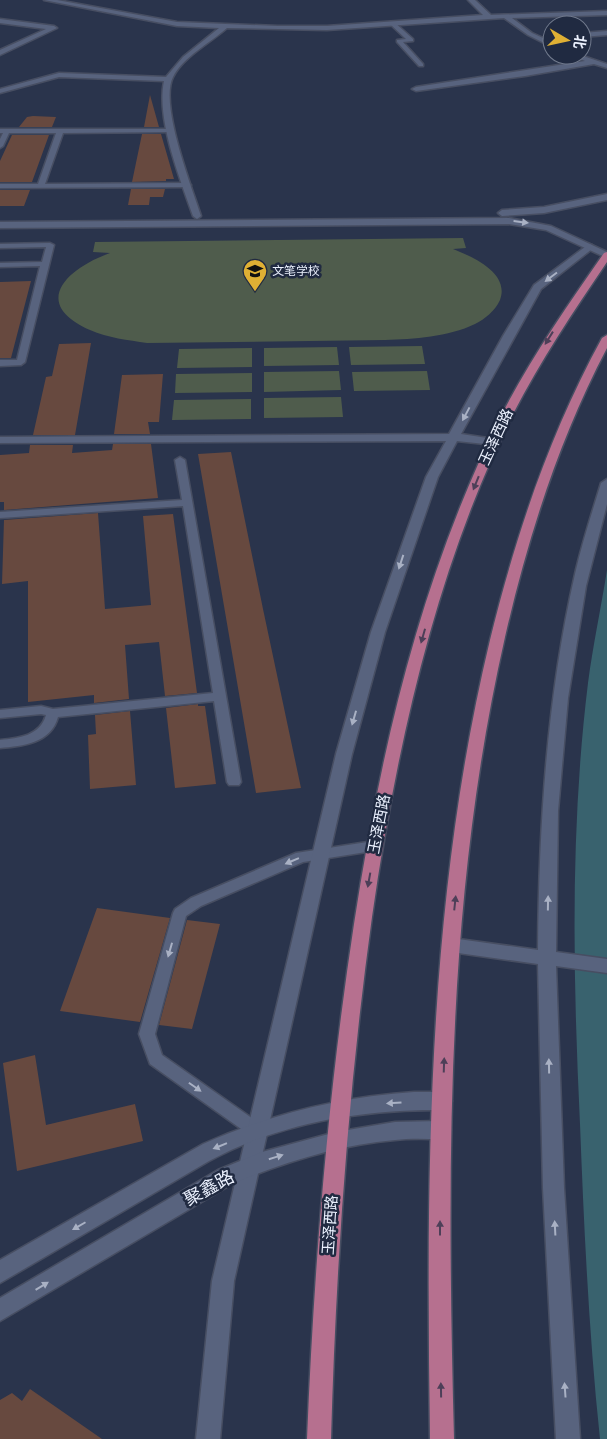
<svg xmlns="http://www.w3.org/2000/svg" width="607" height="1439" font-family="Georgia,'Noto Sans SC',serif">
  <rect width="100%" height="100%" fill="#2a344c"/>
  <path fill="#4f5c4c" d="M463,238L466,248L453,249C473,257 510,273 500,300C495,311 485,319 475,324C448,337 414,339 385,340L147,343C128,340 108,338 90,330C29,303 68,268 110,253L93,252L95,242Z
    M422,346L425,364L351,365L349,347Z
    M337,347L339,365L264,366V348Z
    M252,348V367L177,368L179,349Z
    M339,371L341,390L264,392V372Z
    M427,371L430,390L354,391L352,372Z
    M252,373V392L175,393L176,374Z
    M341,397L343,417L264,418V398Z
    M251,399V419L172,420L174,400Z"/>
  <path fill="#39626e" d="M607,570V1439H600C589,1335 584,1229 580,1124C573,978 570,829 588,683C593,645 601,608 607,570Z"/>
  <path fill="#67493f" d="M150,95L159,127H144Z
    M33,116L56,117L52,127H19L27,117Z
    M142,134H161L174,179H166V181L132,182Z
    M12,135H49L32,182H0V161Z
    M131,189H165L163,197H150L149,205H128Z
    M0,190H30L24,206H0Z
    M31,281L11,358H0V282Z
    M91,343L75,435H33L46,377L52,376L59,344Z
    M163,374L159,422H148L150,434H114L122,375Z
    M113,444H151L158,498L4,510V502H0V455L29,453L30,445H73L72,453L112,450Z
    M231,452L263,609L301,788L256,793L198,454Z
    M98,513L105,609L151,605L143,516L173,514L197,693L165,696L159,642L125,645L129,699L94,703V695L28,702V581L2,584L4,520Z
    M198,704V706H205L216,784L175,788L166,708Z
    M130,711L136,785L90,789L88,735L96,734L95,715Z
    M97,908L170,918L140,1022L60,1011Z
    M187,920L220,924L192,1029L159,1025Z
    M35,1055L46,1125L135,1104L143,1141L17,1171L3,1063Z
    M30,1389L102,1439H0V1400L12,1393L22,1401Z"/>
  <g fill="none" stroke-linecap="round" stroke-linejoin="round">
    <g stroke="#474e62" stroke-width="3">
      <path id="service" d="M390,22H394L413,39V41L403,42L423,64V66H419L397,42V40L406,39L390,24Z
        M0,129H172L173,130L170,132L63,133L45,184L187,183L191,185L187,187L0,188V184H38L56,133H9L3,146L0,148V139L3,133H0Z
        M50,243L54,245L25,362L21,365L0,366V360H17L40,266L0,267V263L42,262L46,247L0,248V244Z
        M180,457L185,460L241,782L239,785H229L227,782L214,701L58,717C51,743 23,746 0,748V740C19,738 40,736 46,715L41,714L0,718V710L41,706L53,709L213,693L183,506L0,518V512L182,500L175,460Z
        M374,841L379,842L381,846L379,850L303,862L201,906L186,916L155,1034L162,1055L263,1126L265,1131L263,1136L257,1138L251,1136L150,1064L139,1034L173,913L175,909L191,898L296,853Z"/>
    </g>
    <g stroke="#474e62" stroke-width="3">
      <path id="minor" d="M44,0H57L177,22L278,26H327L483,15L468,0H475L491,15L607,11V15L512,18L532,33L552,42V47L528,35L504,18L327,30L227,28C210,43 183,57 173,77C159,104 192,188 201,216L197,219L193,216C180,179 156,119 164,81L59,77L0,93V89L59,73L166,77L183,57L219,28L177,26Z
        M0,19L54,26L57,28L0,55V50L46,29L0,23Z
        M607,31V35L582,37V33Z
        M570,55H580L607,64V68L594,64L525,76L416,91L412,89L416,87L585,61Z
        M589,244L592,245V249L541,289L461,434L494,439L500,442L494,445L457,441L438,477L385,632L352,754L234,1281L220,1439H196L212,1281L336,754L371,632L426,477L446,441L0,443V437L449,434L503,336L534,285Z
        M607,479V504L586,586L568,698L558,811L556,952L607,959V973L556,966L564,1188L580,1439H556L543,1188L538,964L451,952L445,950L442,945L445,940L451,938L538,950C539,824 547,697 575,574C582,543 592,513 601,483Z"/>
    </g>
    <g stroke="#474e62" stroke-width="3">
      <path id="tertiary" d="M607,194V200L544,213L502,216L498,213L502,210L544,207Z
        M509,218L551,226L607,252V258L546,230L509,224L0,228V222Z"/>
    </g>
    <g stroke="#474e62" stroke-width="3">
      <path id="secondary" d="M414,1092H442L449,1095L452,1101L449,1107L442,1110C363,1109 279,1123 209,1161L0,1283V1260L203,1144C271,1114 340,1097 414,1092Z
        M441,1121L448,1124L451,1130L448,1136L441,1139C426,1139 410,1138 395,1140C339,1145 284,1162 232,1184L0,1321V1298L218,1170L262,1152L336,1132L395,1122Z"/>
    </g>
    <g stroke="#474e62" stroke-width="3">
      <path id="primary" d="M607,252V262C573,312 541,360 513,414C436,566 396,749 372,917C348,1090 336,1264 331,1439H307C314,1266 328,1094 354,924C381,749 421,575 501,416C530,359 567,306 604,253Z
        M607,335V348C559,439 528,537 505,637C445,900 447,1170 454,1439H430C426,1171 427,902 490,640C516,534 550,433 602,338Z"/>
    </g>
    <use href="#service" fill="#58637e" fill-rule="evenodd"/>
    <use href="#minor" fill="#58637e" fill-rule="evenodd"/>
    <use href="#tertiary" fill="#58637e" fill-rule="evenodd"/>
    <use href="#secondary" fill="#58637e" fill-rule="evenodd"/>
    <use href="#primary" fill="#b6708f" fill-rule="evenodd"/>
  </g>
  <defs><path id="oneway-solid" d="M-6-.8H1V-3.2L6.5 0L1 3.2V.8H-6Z" transform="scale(1.25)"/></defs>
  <g fill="#a9b1c4">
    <use href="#oneway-solid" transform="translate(521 222) rotate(7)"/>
    <use href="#oneway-solid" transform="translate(551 277) rotate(143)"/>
    <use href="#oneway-solid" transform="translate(466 414) rotate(118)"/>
    <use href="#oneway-solid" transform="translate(401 562) rotate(108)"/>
    <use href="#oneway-solid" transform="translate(354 718) rotate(106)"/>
    <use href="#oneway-solid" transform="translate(292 861) rotate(157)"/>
    <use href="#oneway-solid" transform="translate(548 903) rotate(-89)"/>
    <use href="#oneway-solid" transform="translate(170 950) rotate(106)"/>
    <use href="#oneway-solid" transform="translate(549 1066) rotate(-91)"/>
    <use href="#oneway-solid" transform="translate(195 1087) rotate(35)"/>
    <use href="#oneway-solid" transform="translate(394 1103) rotate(176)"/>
    <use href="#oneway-solid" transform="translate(220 1146) rotate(158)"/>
    <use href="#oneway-solid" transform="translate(276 1157) rotate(-17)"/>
    <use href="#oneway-solid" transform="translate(79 1226) rotate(150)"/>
    <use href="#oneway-solid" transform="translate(555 1228) rotate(-93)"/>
    <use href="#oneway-solid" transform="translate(42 1286) rotate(-31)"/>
    <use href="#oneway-solid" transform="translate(565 1390) rotate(-94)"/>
  </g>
  <g fill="#4d3f58">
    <use href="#oneway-solid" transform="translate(549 338) rotate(122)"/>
    <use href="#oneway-solid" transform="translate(476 483) rotate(112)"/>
    <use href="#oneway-solid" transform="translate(423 636) rotate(106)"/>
    <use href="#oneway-solid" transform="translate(369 880) rotate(100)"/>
    <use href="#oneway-solid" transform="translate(455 903) rotate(-84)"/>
    <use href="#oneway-solid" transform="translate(444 1065) rotate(-88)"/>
    <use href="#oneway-solid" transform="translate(440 1228) rotate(-90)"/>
    <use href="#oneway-solid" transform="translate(441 1390) rotate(-91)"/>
  </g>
  <defs>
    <g id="school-pin" transform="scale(1.25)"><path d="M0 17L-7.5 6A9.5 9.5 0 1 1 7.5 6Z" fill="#dfb034" stroke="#202a41"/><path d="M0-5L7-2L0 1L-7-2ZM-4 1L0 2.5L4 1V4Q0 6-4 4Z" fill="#111"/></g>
  </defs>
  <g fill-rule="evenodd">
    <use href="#school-pin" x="255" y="271"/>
  </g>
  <g text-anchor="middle" stroke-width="5" stroke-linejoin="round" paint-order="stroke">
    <g font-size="12" fill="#ebf1fe" stroke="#202a41" text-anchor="start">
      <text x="272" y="275">文笔学校</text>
    </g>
    <g font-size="15" fill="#ebf1fe" stroke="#202a41">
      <text transform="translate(496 437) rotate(-65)" y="5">玉泽西路</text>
      <text transform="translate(379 824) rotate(-79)" y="5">玉泽西路</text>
      <text transform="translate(330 1225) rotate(-86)" y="5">玉泽西路</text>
    </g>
    <g font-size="18" fill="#ebf1fe" stroke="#202a41">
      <text transform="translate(209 1188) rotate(-29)" y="6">聚鑫路</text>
    </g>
  </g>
  <g transform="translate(567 40) rotate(99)"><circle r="24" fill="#202a41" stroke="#717a8d"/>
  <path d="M0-4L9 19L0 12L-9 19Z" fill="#dfb034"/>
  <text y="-8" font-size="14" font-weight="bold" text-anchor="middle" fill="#ebf1fe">北</text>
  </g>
</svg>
